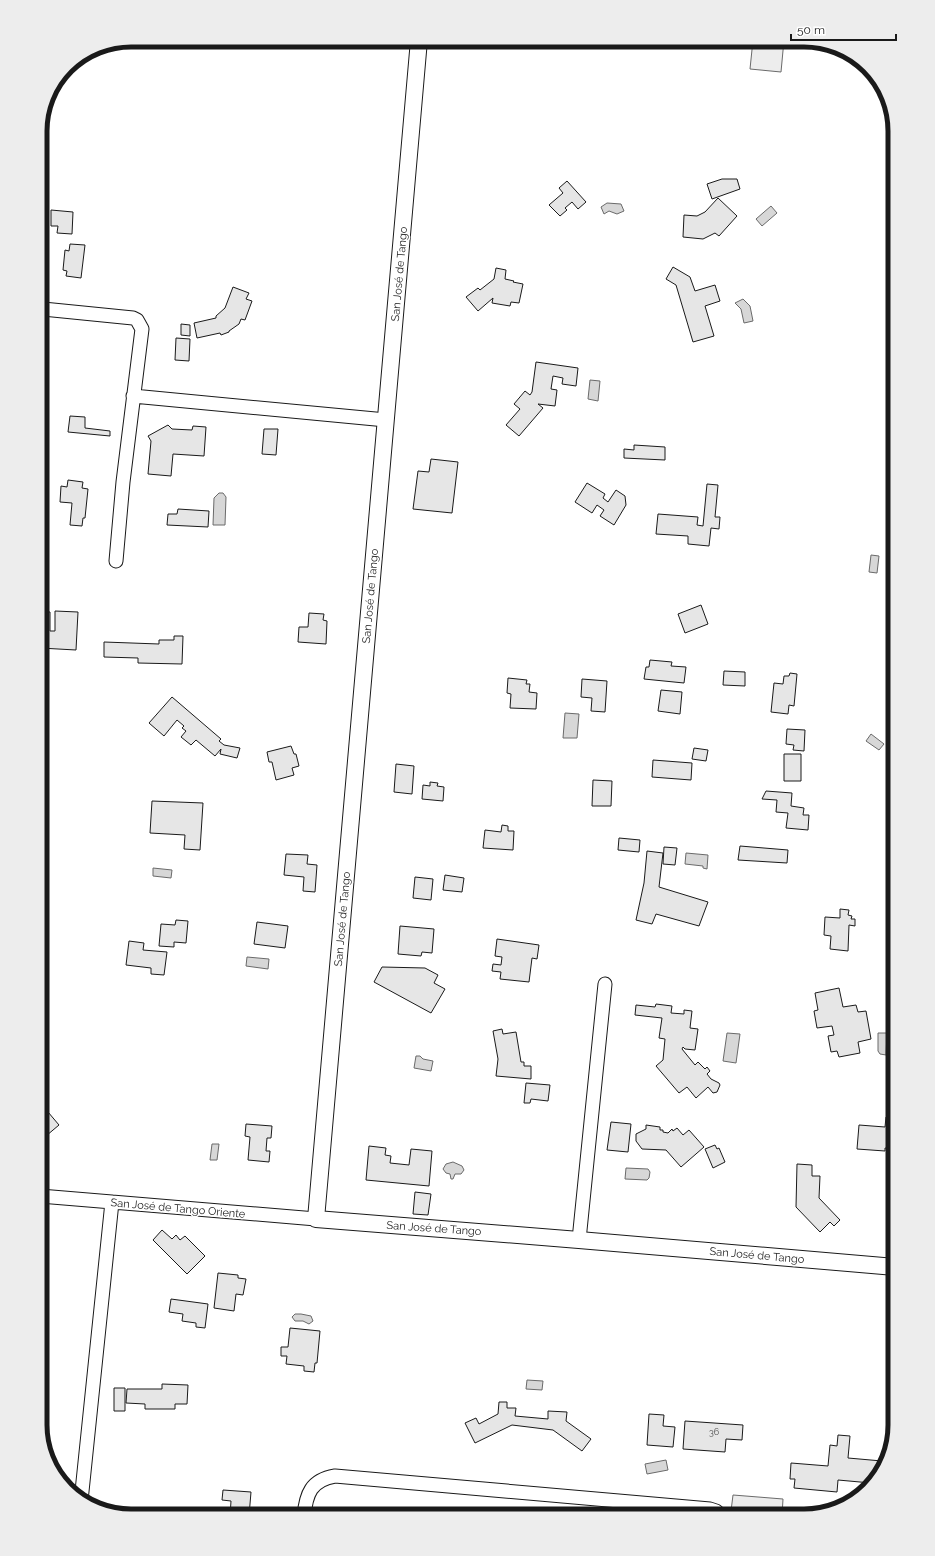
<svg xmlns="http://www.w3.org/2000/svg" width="935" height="1556" font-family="Raleway,sans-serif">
  <rect width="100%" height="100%" fill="#fff"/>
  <path fill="#ededed" stroke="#6a6a6a" d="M753,40H784L781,72L750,69Z
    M733,1495L783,1499L782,1516H732L731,1511Z"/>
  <path fill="#d7d7d7" stroke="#6a6a6a" d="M650,40H663L662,44L655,46L652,44Z
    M607,203L621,204L624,211L617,214L609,211L604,214L601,207Z
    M771,206L777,213L762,226L756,219Z
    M743,299L750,306L753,321L744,323L741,309L735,303Z
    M590,380L600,381L598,401L588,399Z
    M890,401H895V421L888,420Z
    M219,493H223L226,497L225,525H213L214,498Z
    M871,555L879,556L877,573L869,572Z
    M565,713L579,714L577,738H563Z
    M871,734L884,744L879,750L866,741Z
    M686,853L708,855L707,869L703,868V866L685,864Z
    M153,868L172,870L171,878L153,876Z
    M247,957L269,959L268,969L246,966Z
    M727,1033L740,1034L736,1063L723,1061Z
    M878,1033H887L886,1055L880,1054L878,1051Z
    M416,1056H420L423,1059L433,1061L431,1071L414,1068Z
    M212,1144H219L217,1160H210Z
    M453,1162L462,1166L464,1170L461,1174H455L453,1179H451L450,1174L446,1173L443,1169L446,1164Z
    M626,1168L648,1169L650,1172L649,1178L647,1180L625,1179Z
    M295,1314H301L311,1316L313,1321L309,1324L303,1321H295L292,1317Z
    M527,1380L543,1381L542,1390L526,1389Z
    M666,1460L668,1470L647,1474L645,1464Z"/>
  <path fill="#e6e6e6" stroke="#1a1a1a" d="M722,179H737L740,189L712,199L707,184Z
    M567,181L586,202L578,209L572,202L565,208L567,210L560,216L549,205L563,193L559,188Z
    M718,198L737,216L719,236L715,233L703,239L683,237L684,215L697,216L705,212Z
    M51,210L73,212L72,234L57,233L58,226H51Z
    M40,230H43L42,248H40Z
    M70,244L85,245L81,278L66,276L67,271L63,270L65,250L69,251Z
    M673,267L690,277L695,291L715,285L720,301L705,306L714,336L693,342L676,285L666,279Z
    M496,268L506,270L505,279L514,281L513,282L523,284L519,303L511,302L510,306L492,303L493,298L478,311L466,297L478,288L480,290L494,279Z
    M233,287L249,293L246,299L252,301L245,320L241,319L239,324L229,331V332L221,335L220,333L197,338L194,323L216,318V316L225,308Z
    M181,324L190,325V336L181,335Z
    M176,338L190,339L189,361L175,360Z
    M536,362L578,368L576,386L562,384L563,378L553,376L551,389L557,390L555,406L538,404L543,408L519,436L506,425L520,409L514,404L525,391L530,395L532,392Z
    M70,416L85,417V428L110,431V436L68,432Z
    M168,425L172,429L192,430L193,426L206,427L204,456L173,454L171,476L148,474L151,441L148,436Z
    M264,429H278L276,455L262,454Z
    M634,445L665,447V460L624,458V449L634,450Z
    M431,459L458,462L452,513L413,509L418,471L429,472Z
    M68,480L83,482L82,488L88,489L85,518H83L82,526L70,525L72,503L60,502L61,486L67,487Z
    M587,483L605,494L603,498L608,502L616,490L625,496L626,505L614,525L600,516L604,510L597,505L592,513L575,502Z
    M707,484L718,485L715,517H720L719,529L711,528L709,546L688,544V536L656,534L658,514L698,517L697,525L703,526Z
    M178,509L209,511L208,527L167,525L168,514H177Z
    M701,605L708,624L685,633L678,614Z
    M40,611L50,612V631H55V611L78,612L76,650L40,648Z
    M309,613L324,614L323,620L327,621L326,644L298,642L299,627H308Z
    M174,636H183L182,664L138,663V658L104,657V642L159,644V640H174Z
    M650,660L672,662L671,666L686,667L684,683L644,679L646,667H649Z
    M724,671L745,672V686L723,685Z
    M790,673L797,674L794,706L789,705L788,714L771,712L774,683L783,684L784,676H789Z
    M508,678L527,680L526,684H530L529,692L537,693L536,709L510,708L511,694L507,693Z
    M582,679L607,681L605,712L591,711L592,698L581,697Z
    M661,690L682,692L680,714L658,711Z
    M172,697L221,739L219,741L224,745L240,748L237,758L220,754L221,749L215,756L196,740L191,745L181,737L186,731L182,728L184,726L177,720L164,736L149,723Z
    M787,729L805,730L804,751L793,750L794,745L786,744Z
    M291,746L294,754H296L299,766L292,768L294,775L276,780L272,762H269L267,752Z
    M694,748L708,750L706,761L692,759Z
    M784,754H801V781H784Z
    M653,760L692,763L691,780L652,777Z
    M396,764L414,766L412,794L394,792Z
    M593,780L612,781L611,806H592Z
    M430,782L438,783L437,786L444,787L443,801L422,799L423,785L430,786Z
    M766,791L792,793L791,806L804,808L803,815H809L808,830L786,828L788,813L776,812L777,800L762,799Z
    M152,801L203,803L200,850L184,849L185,835L150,833Z
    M502,825L508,826V831H514L513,850L483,848L485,830L501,832Z
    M619,838L640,840L639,852L618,850Z
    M740,846L788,850L787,863L738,860Z
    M664,847L677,848L675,865L663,864Z
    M647,851L663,853L659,887L708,902L699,926L656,914L652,924L636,920L644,883Z
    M286,854L308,855L307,864L317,865L315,892L303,891L304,877L284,875Z
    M445,875L464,878L462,892L443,890Z
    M415,877L433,879L431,900L413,898Z
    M840,909L849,910L848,915L852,916L851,919H855V926L849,925L848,951L830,949L831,936L824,935L825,917L840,918Z
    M176,920L188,921L186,943L174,942V947L159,946L161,924L175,925Z
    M257,922L288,926L285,948L254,944Z
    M400,926L434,929L432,953L422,952L421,956L398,954Z
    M497,939L539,945L537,959L532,958L529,982L500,979L501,972L492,971L493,964L501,965L502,957L495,956Z
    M129,941L144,943L143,950L167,952L164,975L151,974V968L126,965Z
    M382,967L425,968L438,975L434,983L445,989L431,1013L374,982Z
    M839,988L843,1007L856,1005L858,1012L866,1011L871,1039L858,1042L860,1053L839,1057L837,1051L831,1052L828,1036L834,1035L832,1026L817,1028L814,1011L818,1010L815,993Z
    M656,1004L672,1006L671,1013L684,1014V1010L692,1011L690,1028L698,1029L695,1050L685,1049L683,1047L682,1049L695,1065L698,1062L705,1069L707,1067L710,1071L707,1074L711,1079L719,1083L720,1085L717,1092L713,1093L708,1087L696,1098L687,1087L679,1093L656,1066L663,1060L665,1039L659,1038L662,1018L635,1015L636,1005L655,1007Z
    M502,1029L503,1034L516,1032L521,1062H524V1066H531V1079L496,1076L498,1059L493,1031Z
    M40,1077H42L41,1090H40Z
    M526,1083L550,1085L548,1101L531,1099L530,1103H524Z
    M42,1112L44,1115L48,1112L59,1125L40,1141V1113Z
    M886,1117L895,1118V1149L885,1148V1151L857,1149L859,1125L885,1127Z
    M611,1122L631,1124L628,1152L607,1150Z
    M246,1124L272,1126L271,1138H267L266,1151H270L269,1162L248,1160L250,1137L245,1136Z
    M646,1125L660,1127V1130H663V1132L668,1133L672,1129L673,1131L677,1128L683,1135L689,1130L704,1147L681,1167L666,1150L642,1149L636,1141V1134L646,1129Z
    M715,1145L717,1149L719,1148L725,1162L713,1168L705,1149Z
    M369,1146L386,1148L385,1155L391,1156L390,1163L409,1165L411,1149L432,1151L429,1186L366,1180Z
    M797,1164L812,1165V1176H820L819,1198L840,1220L834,1226L830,1222L820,1232L796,1207Z
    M415,1192L431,1194L428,1215L413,1214Z
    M162,1230L172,1239L176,1235L180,1240L185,1236L205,1256L187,1274L153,1240Z
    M218,1273L238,1275V1278L246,1279L243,1295L236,1294L234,1311L214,1308Z
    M171,1299L208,1304L205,1328L196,1327V1323L182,1321L183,1314L169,1312Z
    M290,1328L320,1331L317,1363H315L314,1372L304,1371V1366L286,1364L287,1356H281V1347H288Z
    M162,1384L188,1385L187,1404H175V1409H145V1404L126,1403L127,1389H162Z
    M114,1388H125V1411H114Z
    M499,1402H507V1408H516L515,1416L548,1419V1411L567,1412L566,1421L591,1439L582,1451L553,1430L512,1425L475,1443L465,1423L476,1418L479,1424L498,1414Z
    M649,1414L664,1415L663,1426L675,1427L673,1447L647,1445Z
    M685,1421L743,1425L742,1440L726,1439L725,1452L683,1449Z
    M838,1435L850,1436L848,1458L882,1461L880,1475L871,1483L838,1480L837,1492L794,1488L795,1479H790L791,1463L828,1466L830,1445L837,1446Z
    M223,1490L251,1492L249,1516H230L231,1501L222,1500Z"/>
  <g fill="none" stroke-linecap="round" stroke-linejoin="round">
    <g stroke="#1a1a1a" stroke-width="15">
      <path id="minor" d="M43,309L133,318L137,320L142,329L123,482L116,561
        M133,396L386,420
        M40,1196L316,1219
        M579,1240L605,984
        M81,1501L112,1202
        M304,1516C306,1494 311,1480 335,1476L710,1509L716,1511L722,1516"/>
    </g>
    <g stroke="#1a1a1a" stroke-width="18">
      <path id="tertiary" d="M419,40L316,1219L579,1240L895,1267"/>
    </g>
    <use href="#minor" stroke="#fff" stroke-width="13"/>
    <use href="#tertiary" stroke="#fff" stroke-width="16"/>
  </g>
  <g text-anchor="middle" stroke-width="3" stroke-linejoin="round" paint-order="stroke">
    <g font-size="9" fill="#4d4d4d">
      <text x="714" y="1435">36</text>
    </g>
    <g font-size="11" fill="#1a1a1a" stroke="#fff">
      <text transform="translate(399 274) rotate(-85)" y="4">San José de Tango</text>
      <text transform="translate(370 596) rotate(-85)" y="4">San José de Tango</text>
      <text transform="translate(342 919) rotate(-85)" y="4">San José de Tango</text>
      <text transform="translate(178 1208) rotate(5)" y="4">San José de Tango Oriente</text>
      <text transform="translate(434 1228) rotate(4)" y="4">San José de Tango</text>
      <text transform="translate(757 1255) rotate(5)" y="4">San José de Tango</text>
    </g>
  </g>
  <path d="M0 0H935V1556H0ZM131 47H804A84 84 0 0 1 888 131V1425A84 84 0 0 1 804 1509H131A84 84 0 0 1 47 1425V131A84 84 0 0 1 131 47Z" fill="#ededed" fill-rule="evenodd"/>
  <path fill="none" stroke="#1a1a1a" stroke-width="5" d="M131 47H804A84 84 0 0 1 888 131V1425A84 84 0 0 1 804 1509H131A84 84 0 0 1 47 1425V131A84 84 0 0 1 131 47Z"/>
  <path d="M791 34v6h105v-6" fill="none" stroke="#1a1a1a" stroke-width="2"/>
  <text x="797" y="34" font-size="12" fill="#1a1a1a" stroke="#ffffff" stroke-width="3" paint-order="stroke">50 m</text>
</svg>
